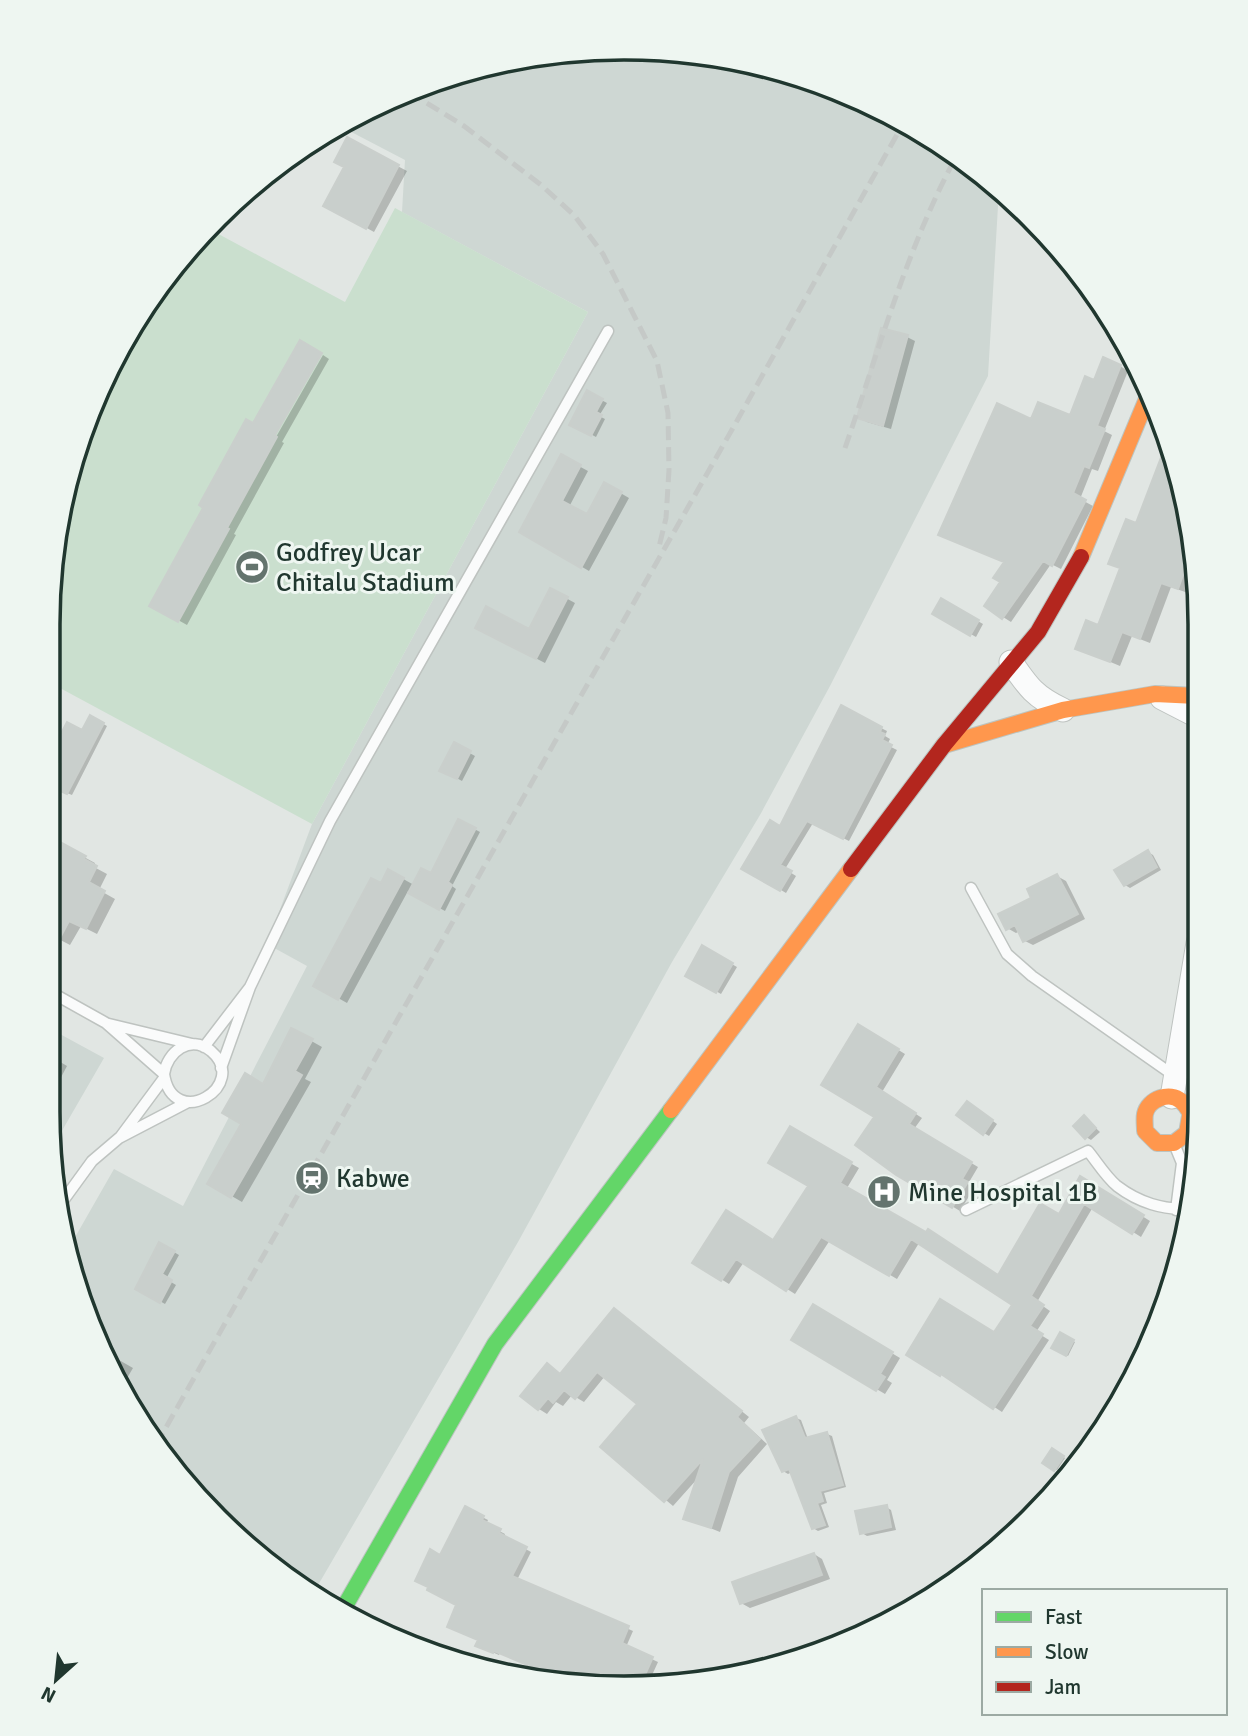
<svg xmlns="http://www.w3.org/2000/svg" width="1248" height="1736" font-family="Signika,sans-serif">
  <rect width="100%" height="100%" fill="#e1e6e3"/>
  <path fill="#ced7d3" d="M662,49L774,67L879,107L975,167L999,189L988,376L830,686L760,815L672,962L518,1242L314,1592L244,1546L144,1432L67,1262L66,1253L114,1169L183,1206L307,966L267,944L312,824L588,312L402,212L405,160L336,124L439,78L549,52Z
    M47,1027L104,1058L52,1148L47,1112Z"/>
  <path fill="#cadfce" d="M395,208L588,312L312,824L47,681V624L58,511L125,335L211,230L345,302Z"/>
  <path fill="#0003" d="M348,140L407,171L374,232L325,205L346,167Z
    M907,337L915,341L891,429L867,422L859,417Z
    M323,355L329,359L282,442L284,443L234,534L236,535L187,625L151,605L269,442L272,444Z
    M1120,366L1128,371L1104,431L1112,435L1098,471L1092,469L1080,499L1093,506L1061,569L1051,564L1011,622L1003,617L1002,582L1032,421L1071,417L1095,382Z
    M588,393L607,403L599,416L605,419L596,437L572,424Z
    M562,457L588,471L569,507L587,516L605,484L629,498L589,571L522,532Z
    M1196,548V571L1188,593L1171,587L1150,643L1132,636L1120,666L1077,648L1099,627L1122,569L1111,563Z
    M551,590L575,603L545,663L485,632L530,631Z
    M941,600L983,624L976,637L934,613Z
    M841,708L887,731L885,736L890,739L887,745L897,750L849,841L813,823L785,869L796,876L786,893L744,868L780,828Z
    M90,717L107,726L72,795L47,785V762L83,732Z
    M455,745L475,756L462,781L442,770Z
    M459,821L480,832L452,886L456,889L445,911L408,891L347,1003L315,985L389,871L414,885L431,875Z
    M47,837L95,863L94,867L107,874L99,890L115,899L97,934L81,926L70,945L47,933Z
    M1148,852L1153,855L1161,870L1130,888L1125,885Z
    M1057,876L1066,881L1085,919L1033,945L1025,941L1020,931L1016,933L1007,928Z
    M703,948L737,967L721,994L688,975Z
    M859,1026L905,1054L882,1092L922,1118L914,1129L978,1167L968,1184L974,1188L960,1211L897,1173Z
    M292,1030L322,1047L305,1079L311,1082L242,1202L209,1183Z
    M47,1054L67,1066L58,1083L47,1078Z
    M972,1106L997,1124L989,1136L984,1133Z
    M1084,1117L1100,1132L1091,1140L1086,1137Z
    M790,1129L859,1168L847,1188L999,1277L1059,1216L1081,1178L1150,1221L1141,1237L1093,1207L1037,1302L1050,1311L1036,1332L1049,1340L1002,1412L950,1378L908,1355L995,1334L1014,1305L919,1243L897,1279L830,1240L795,1294L744,1262L729,1284L695,1263L774,1242L810,1185Z
    M160,1244L179,1255L166,1279L176,1285L165,1304L137,1288Z
    M813,1306L900,1358L887,1380L892,1383L885,1394L793,1340Z
    M615,1310L749,1417L744,1423L767,1444L738,1477L720,1532L685,1518L698,1478L673,1506L602,1446L640,1404L605,1376L584,1402L572,1395L563,1406L556,1402L547,1414L539,1409L548,1365L561,1375Z
    M1061,1335L1075,1342L1068,1356L1054,1348Z
    M112,1356L133,1368L123,1385L111,1358Z
    M796,1418L801,1420L808,1439L827,1434L832,1436L846,1487L824,1493L827,1503L821,1505L829,1527L818,1531L813,1528L792,1472L788,1474L783,1471Z
    M1053,1450L1065,1458L1057,1470L1045,1462Z
    M886,1507L891,1510L896,1530L867,1536L862,1533Z
    M466,1509L488,1520L486,1524L505,1534L504,1537L531,1552L517,1580L633,1631L626,1647L658,1662L648,1684H621L613,1680L611,1684H584L578,1681L575,1684L500,1652L499,1655L483,1648L459,1605L441,1557Z
    M814,1554L822,1559L830,1579L750,1608L741,1603Z"/>
  <path fill="#c9cfcc" stroke="#cacfcc" stroke-width="2" d="M347,137L399,165L366,229L323,206L344,167L334,162Z
    M881,328L908,335L883,426L857,418Z
    M300,340L322,353L275,435L277,437L227,528L229,529L178,622L149,606L203,508L199,505L246,419L253,423Z
    M1103,357L1121,365L1097,426L1105,429L1089,468L1084,466L1073,493L1086,500L1052,566L1043,561L1002,619L984,606L1000,582L993,578L1004,562L938,535L997,403L1031,419L1038,402L1070,415L1085,376L1094,380Z
    M587,390L603,399L596,412L602,415L591,436L569,425Z
    M1165,447L1196,548V560L1189,558L1178,589L1161,583L1140,639L1122,632L1110,662L1075,649L1086,620L1098,625L1120,568L1108,564L1126,519L1136,523Z
    M561,454L581,465L562,501L587,514L604,482L622,492L581,568L519,532Z
    M550,588L568,597L536,659L475,628L486,606L529,629Z
    M941,598L979,620L970,636L932,614Z
    M841,705L882,727L880,732L885,734L882,740L892,745L843,839L807,821L780,865L792,871L780,891L741,869L770,820L780,826Z
    M90,715L104,723L67,794L53,788L55,783L47,779V752L53,742L56,743L67,722L82,730Z
    M454,742L471,751L457,779L439,771Z
    M458,819L476,828L448,882L452,885L439,910L408,893L421,868L431,873Z
    M47,835L86,856L84,859L97,866L89,882L105,891L86,929L69,921L59,940L47,934Z
    M1148,850L1157,867L1124,886L1114,870Z
    M388,869L404,878L338,1000L313,986L371,878L381,883Z
    M1057,874L1078,914L1023,942L1015,925L1006,930L998,914L1031,898L1027,889Z
    M702,945L733,963L716,993L685,976Z
    M858,1024L899,1049L876,1087L916,1113L909,1124L972,1162L962,1179L968,1182L952,1208L896,1175L855,1145L874,1117L821,1085Z
    M291,1028L313,1039L295,1071L302,1075L231,1198L207,1184L241,1124L222,1113L245,1073L263,1084Z
    M967,1101L993,1120L983,1135L956,1115Z
    M1084,1115L1096,1128L1085,1139L1073,1126Z
    M790,1126L852,1162L840,1183L926,1232L928,1229L998,1275L1040,1203L1059,1214L1080,1176L1144,1215L1132,1234L1084,1204L1031,1296L1044,1305L1030,1326L1043,1334L993,1409L941,1374L940,1376L906,1355L940,1299L994,1332L1012,1305L911,1239L889,1276L821,1237L786,1291L736,1259L721,1281L692,1263L726,1210L773,1240L808,1186L768,1163Z
    M159,1242L175,1251L162,1274L172,1280L160,1303L135,1289Z
    M813,1304L893,1352L880,1374L885,1377L876,1391L791,1340Z
    M614,1308L742,1411L737,1417L760,1439L729,1472L711,1528L683,1519L703,1459L664,1502L600,1447L637,1404L597,1372L575,1399L564,1390L553,1403L548,1398L538,1410L520,1396L547,1363L560,1374Z
    M1060,1332L1074,1340L1066,1356L1051,1348Z
    M796,1416L805,1438L827,1432L843,1485L820,1491L823,1501L817,1503L825,1525L812,1529L789,1469L782,1472L762,1430Z
    M1052,1448L1064,1456L1054,1471L1042,1463Z
    M887,1505L891,1527L860,1534L855,1511Z
    M465,1506L484,1516L482,1520L501,1529L499,1533L527,1547L512,1576L629,1626L622,1643L653,1657L641,1684H618L607,1678L604,1684H582L572,1679L570,1683L494,1651L493,1653L475,1646L478,1640L447,1627L456,1605L427,1590L428,1587L415,1581L430,1549L440,1555Z
    M814,1553L822,1575L740,1604L732,1582Z"/>
  <g fill="none" stroke-linecap="round" stroke-linejoin="round">
    <g stroke="#bec3c0" stroke-width="13">
      <path id="lane" d="M971,888L1007,954L1032,976L1176,1077
        M250,987L330,821L608,331
        M47,990L106,1023L164,1074C173,1133 251,1085 211,1051C190,1034 167,1052 164,1074
        M109,1024L192,1044
        M204,1047L250,987L221,1068
        M121,1136L164,1078
        M1175,1146L1182,1163L1176,1210
        M60,1205L92,1161L119,1138L188,1102
        M966,1210L1088,1151C1097,1162 1106,1177 1117,1186C1138,1202 1164,1211 1190,1208
        M350,1616L390,1636"/>
    </g>
    <g stroke="#bec3c0" stroke-width="25">
      <path id="street" d="M1011,662C1028,687 1035,697 1063,710
        M1162,698L1197,716
        M1172,1097L1198,943"/>
    </g>
    <g stroke="#bcc4c0" stroke-width="18">
      <path id="fast" d="M342,1611L495,1344L671,1110"/>
    </g>
    <g stroke="#bcc4c0" stroke-width="18">
      <path id="slow" d="M1081,557L1149,394
        M944,745L1063,710L1155,694L1197,696
        M671,1110L851,869
        M1190,1116L1187,1133L1174,1143H1157L1145,1131C1145,1126 1144,1119 1145,1114C1148,1099 1170,1091 1181,1101C1190,1108 1188,1114 1199,1122"/>
    </g>
    <g stroke="#bcc4c0" stroke-width="18">
      <path id="jam" d="M851,869L944,745L1038,632L1081,557"/>
    </g>
    <use href="#lane" stroke="#fafbfb" stroke-width="10"/>
    <use href="#street" stroke="#fafbfb" stroke-width="23"/>
    <use href="#fast" stroke="#63d668" stroke-width="16"/>
    <use href="#slow" stroke="#ff974d" stroke-width="16"/>
    <use href="#jam" stroke="#b3261e" stroke-width="16"/>
    <path stroke="#c5c9c7" stroke-width="5" stroke-dasharray="14 7" stroke-linecap="butt" d="M409,92L464,126L541,185L574,215L603,254L657,361L668,413L669,470L666,518L659,547
      M845,448C879,350 907,247 957,155
      M156,1445L738,419L904,122"/>
  </g>
  <defs>
    <g id="stadium-disc" transform="scale(1.75)"><circle r="9.5" fill="#64746e" stroke="#eef6f1"/><path d="M0-5a6.5 5 0 1 0 0 10a6.5 5 0 1 0 0-10ZM-3.5-1.8h7v3.6h-7Z" fill="#fff"/></g>
    <g id="station-disc" transform="scale(1.75)"><circle r="9.5" fill="#64746e" stroke="#eef6f1"/><path d="M-3-6H3Q5-6 5-4V2Q5 4 3 4L4.5 6H3L1.5 4h-3L-3 6H-4.5L-3 4Q-5 4-5 2V-4Q-5-6-3-6ZM-3.5-4v3h7v-3ZM-3.5 1v1.5H-2V1ZM2 1v1.5H3.5V1Z" fill="#fff"/></g>
    <g id="hospital-disc" transform="scale(1.75)"><circle r="9.5" fill="#64746e" stroke="#eef6f1"/><path d="M-5-5h3v3.5h4V-5h3V5h-3V1.5h-4V5h-3Z" fill="#fff"/></g>
  </defs>
  <g fill-rule="evenodd">
    <use href="#stadium-disc" x="252" y="567"/>
    <use href="#station-disc" x="312" y="1178"/>
    <use href="#hospital-disc" x="884" y="1192"/>
  </g>
  <g text-anchor="middle" stroke-width="6" stroke-linejoin="round" paint-order="stroke">
    <g font-size="26" fill="#20372f" stroke="#eef6f1" text-anchor="start">
      <text x="276" y="561">Godfrey Ucar<tspan x="276" dy="30">Chitalu Stadium</tspan></text>
      <text x="336" y="1187">Kabwe</text>
      <text x="908" y="1201">Mine Hospital 1B</text>
    </g>
  </g>
  <path d="M0 0H1248V1736H0ZM624 60H624A564 564 0 0 1 1188 624V1112A564 564 0 0 1 624 1676H624A564 564 0 0 1 60 1112V624A564 564 0 0 1 624 60Z" fill="#eef6f1" fill-rule="evenodd"/>
  <path fill="none" stroke="#20372f" stroke-width="3.5" d="M624 60H624A564 564 0 0 1 1188 624V1112A564 564 0 0 1 624 1676H624A564 564 0 0 1 60 1112V624A564 564 0 0 1 624 60Z"/>
  <rect x="982" y="1589" width="245" height="126" fill="#eef6f1" stroke="#9caaa3" stroke-width="2"/>
  <rect x="996" y="1612" width="35" height="10" fill="#63d668" stroke="#9caaa3" stroke-width="2"/>
  <text x="1045" y="1624" font-size="21" fill="#20372f">Fast</text>
  <rect x="996" y="1647" width="35" height="10" fill="#ff974d" stroke="#9caaa3" stroke-width="2"/>
  <text x="1045" y="1659" font-size="21" fill="#20372f">Slow</text>
  <rect x="996" y="1682" width="35" height="10" fill="#b3261e" stroke="#9caaa3" stroke-width="2"/>
  <text x="1045" y="1694" font-size="21" fill="#20372f">Jam</text>
  <g transform="translate(56 1680) rotate(207)" stroke="#eef6f1" stroke-width="5" paint-order="stroke">
  <path d="M0-5L12 26L0 18L-12 26Z" fill="#20372f"/>
  <text y="-10" font-size="19" font-weight="bold" text-anchor="middle" fill="#20372f">N</text>
  </g>
</svg>
